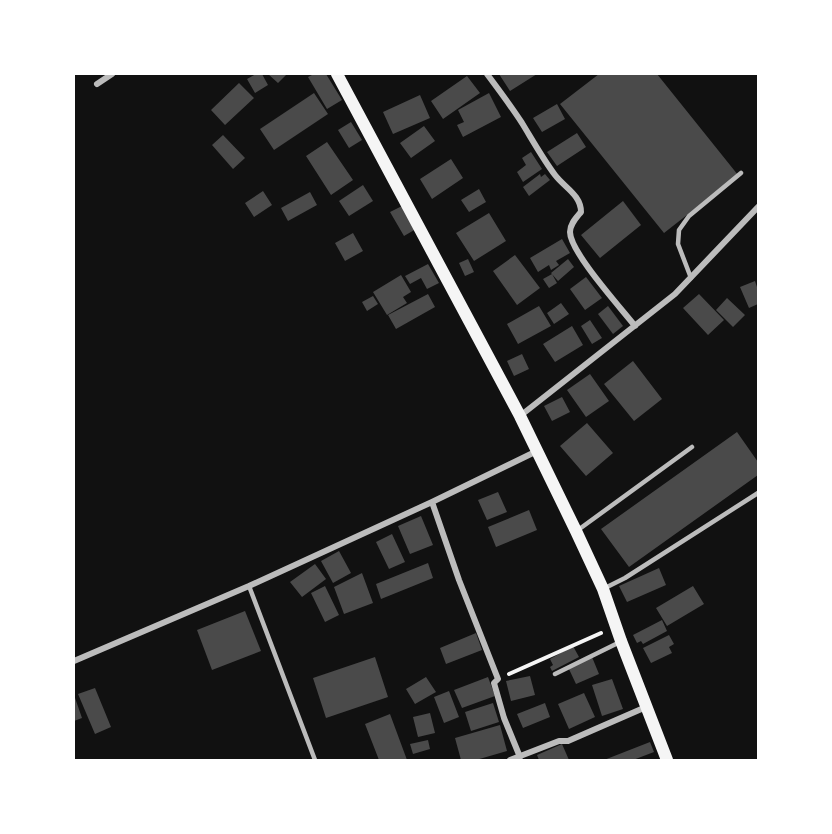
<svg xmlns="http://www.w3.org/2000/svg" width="832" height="834" font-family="Raleway,sans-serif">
  <rect width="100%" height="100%" fill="#111"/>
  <path fill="#4a4a4a" d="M256,74H262L268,85L255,93L247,79Z
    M268,74H287L278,83Z
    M314,74H326L342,100L327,109L308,77Z
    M499,74H537L510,91Z
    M599,74H657L738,175L664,233L560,104Z
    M467,76L480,93L443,119L431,101Z
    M239,83L254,98L225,125L211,110Z
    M314,93L328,114L274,150L260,129Z
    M489,93L501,117L463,137L457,125L464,122L458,110Z
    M420,95L430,118L393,134L383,112Z
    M557,104L565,119L542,132L533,118Z
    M351,122L362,140L349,148L338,130Z
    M424,126L435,141L411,158L400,143Z
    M577,133L586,147L557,166L547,152Z
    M223,135L245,158L233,169L212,145Z
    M327,142L353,180L331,195L306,156Z
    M531,152L542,169L523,182L517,172L526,165L522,158Z
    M451,159L463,178L432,199L420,179Z
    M540,174L541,177L545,174L550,180L529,196L523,187Z
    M363,185L373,201L349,216L339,201Z
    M479,189L486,202L469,212L461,200Z
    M263,191L272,205L254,217L245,203Z
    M310,192L317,205L288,221L281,208Z
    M623,201L641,225L600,258L581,235Z
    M402,206L416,229L404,236L390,212Z
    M489,213L506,241L474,261L456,233Z
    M353,233L363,251L345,261L335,243Z
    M562,239L570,253L556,261L559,265L551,270L549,265L538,272L530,258Z
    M515,255L540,288L517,305L493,271Z
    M468,259L474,272L465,276L459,263Z
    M568,259L574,267L558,281L551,273Z
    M428,264L439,283L427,289L421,278L410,284L405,276Z
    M552,274L557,283L549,288L543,279Z
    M401,275L411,292L403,297L407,303L387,315L373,292Z
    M586,277L602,298L585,310L570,289Z
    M755,281L758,290V304L749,308L740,287Z
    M428,294L435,307L396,329L388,315Z
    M699,294L724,320L708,335L683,308Z
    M373,296L378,304L367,311L362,302Z
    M727,298L745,315L733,327L716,310Z
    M561,303L569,314L554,324L547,313Z
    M539,306L551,326L518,344L507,324Z
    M608,306L623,326L613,334L598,314Z
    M590,320L602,338L592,344L581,326Z
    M572,326L583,345L555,362L543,344Z
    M522,354L529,369L514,376L507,361Z
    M633,361L662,399L634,421L604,384Z
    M590,374L609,401L586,417L567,390Z
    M562,397L570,412L552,421L544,406Z
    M587,423L613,453L586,476L560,446Z
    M737,432L758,462V475L629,567L601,529Z
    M498,492L507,512L487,520L478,500Z
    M529,510L537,530L496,547L488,527Z
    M421,516L433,545L410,554L398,526Z
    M392,534L405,562L389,569L376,542Z
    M339,551L351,573L333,583L321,561Z
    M428,563L433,578L381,599L376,584Z
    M315,564L326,579L302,597L290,582Z
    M659,568L666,585L627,602L619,586Z
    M362,573L373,603L344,614L334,587Z
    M325,586L339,615L325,622L311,593Z
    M693,586L704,604L667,626L656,608Z
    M245,611L261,651L212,670L197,630Z
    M662,620L667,631L643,644L641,641L637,643L633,635Z
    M476,633L482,650L446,664L440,648Z
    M669,635L674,644L669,647L672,653L651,663L643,648Z
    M573,646L579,657L552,671L550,667L553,665L550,659Z
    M375,657L388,697L326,718L313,678Z
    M592,657L599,674L576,684L568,667Z
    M530,676L535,695L511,701L506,681Z
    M426,677L436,692L415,704L406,689Z
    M488,677L495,696L462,708L454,690Z
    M612,679L623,709L602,716L592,685Z
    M95,688L111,727L95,734L78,694Z
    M449,691L459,717L444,723L434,697Z
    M584,693L595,717L569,729L558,704Z
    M74,695L82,718L74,721Z
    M493,703L499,722L471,731L465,712Z
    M545,703L550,717L523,728L517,714Z
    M430,713L435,733L418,737L413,717Z
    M390,714L407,760H379L365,724Z
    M500,725L507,751L476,760H461L455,738Z
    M428,740L430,749L413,754L410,744Z
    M650,742L654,752L633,760H604Z
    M562,744L569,760H539L537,755Z"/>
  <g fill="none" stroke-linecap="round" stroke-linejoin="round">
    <path stroke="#f5f5f5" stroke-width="4" d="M509,674L601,633"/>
    <path stroke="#bcbcbc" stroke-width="4.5" d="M691,278L678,244L679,230L689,216L741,173
      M578,530L692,447
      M249,586L315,760
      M603,589L625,578L758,493
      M555,674L620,642"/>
    <path stroke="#bcbcbc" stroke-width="6" d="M487,74C499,90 511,106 522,123C533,141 543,159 555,175C565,188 581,195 581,212C576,218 570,224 570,232C570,252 621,308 635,326
      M97,84L112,74
      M520,416L675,294L758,207
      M432,502L459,580L498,679L494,683L504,718L520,757
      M74,661L249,586L432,502L537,451
      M510,760L559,741H568L646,707"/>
    <path stroke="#f5f5f5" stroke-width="12" d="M337,74L520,416L576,531L603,589L621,641L667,760"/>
  </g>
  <rect width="832" height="834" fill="none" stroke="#ffffff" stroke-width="150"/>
</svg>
